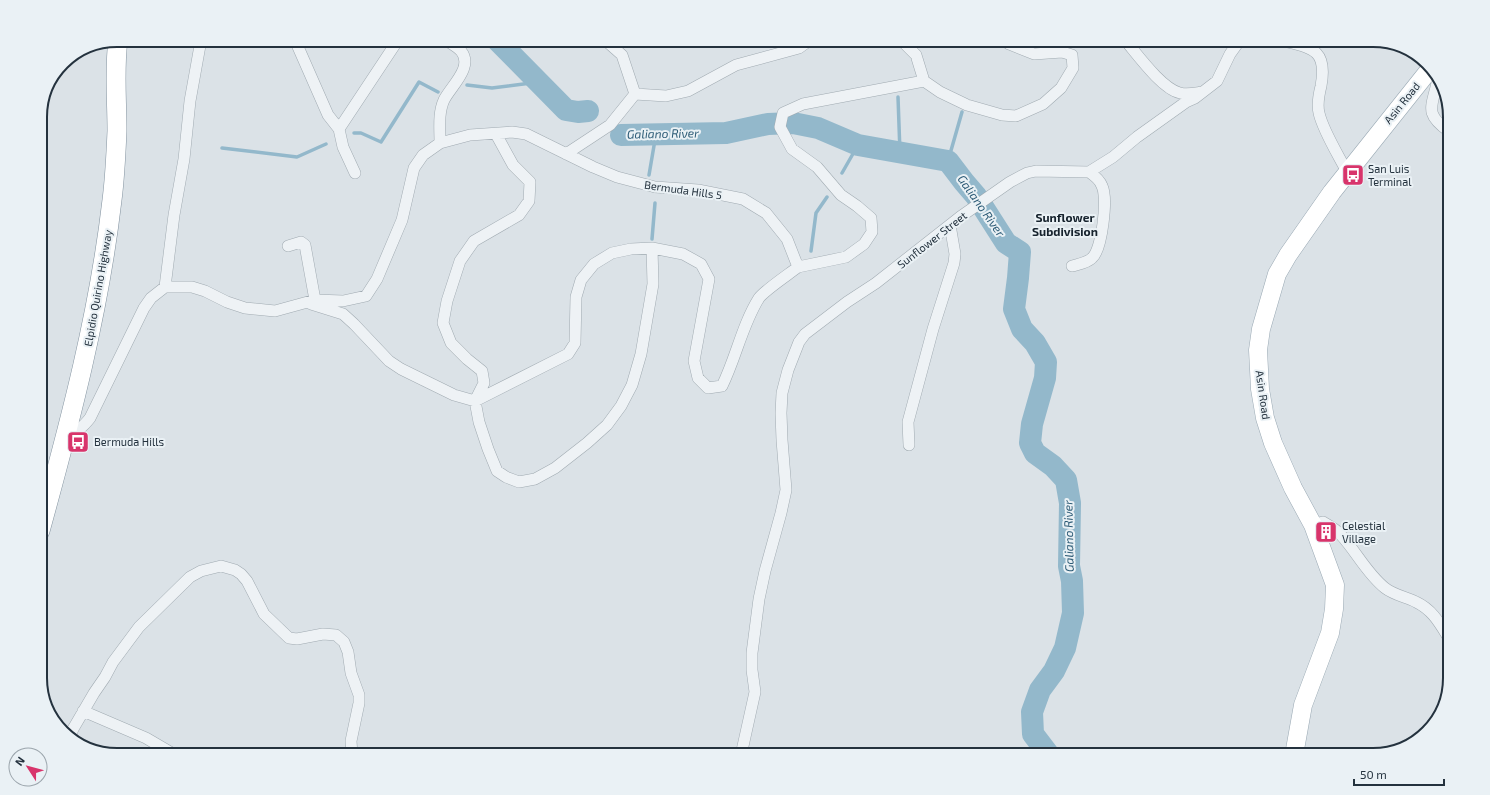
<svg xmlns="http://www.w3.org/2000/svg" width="1490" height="795" font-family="'Exo 2',sans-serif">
  <rect width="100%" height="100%" fill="#dbe2e7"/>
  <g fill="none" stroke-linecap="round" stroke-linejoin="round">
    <path stroke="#93b8cb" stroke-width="3.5" d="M467,85L492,88L539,82
      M898,97L900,153
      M354,133H361L381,142L419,82L438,92
      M222,148L297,157L326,144
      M948,161L962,112
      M842,173L858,145
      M649,175L656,134
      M652,239L655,203
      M811,251L816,213L827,197"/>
    <path stroke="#93b8cb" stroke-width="22" d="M497,40L566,110L578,112L588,111
      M621,135L726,133L768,124L793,123L818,128L858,145L948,161L964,182L976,196L1006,243L1020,252L1018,278L1014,309L1022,329L1035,343L1046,362L1045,378L1032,424L1030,443L1035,453L1053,466L1066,480L1070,503L1069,566L1072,581L1073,613L1065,648L1054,671L1040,690L1032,712L1033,734L1049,755"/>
    <g stroke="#a0aab1" stroke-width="12">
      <path id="minor" d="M295,40L328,115L339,129L398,40
        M605,40L622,55L635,94
        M901,40L916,55L924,81L940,92L967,105L1002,115L1016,116L1043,104L1061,88L1073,68L1072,55L1062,52L1034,54L1009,44L1004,40
        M1125,40C1137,54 1162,89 1180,93C1187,95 1195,93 1202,92
        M1280,40C1311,48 1328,48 1321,86C1319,94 1317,105 1319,113C1323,131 1339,156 1347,172
        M1438,78C1433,106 1422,113 1450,132
        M339,129L343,147L355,173
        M440,143C440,129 438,113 444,100C451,86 474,67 461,51C457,47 450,43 446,40
        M566,154L610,125L635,94L666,96L688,91L736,65L799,48L810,40
        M288,246L301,242L305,245L315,300
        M652,248L683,254L701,264L709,279L694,361L698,378L708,388L722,386C736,358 742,325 759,298C765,290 789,274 798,267
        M1072,266C1079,264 1087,263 1092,258C1102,250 1108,198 1102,186C1100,180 1095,176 1089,172
        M165,287L174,215L184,159L190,101L201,40
        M311,304L343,314L354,324L389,361L401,369L454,395L475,401L568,354L575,343L576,297L581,280L594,264L612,253L631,249L652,248L653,284L641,354L632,385L621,406L607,425L587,443L555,468L535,479L519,482L506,477L497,471L488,449L479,422L475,401L484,383L482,371L467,359L451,343L443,323L447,301L460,261L474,241L519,215L529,201L530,182L513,165L496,134
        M67,433C78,431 83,427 90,418L144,308L151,298L165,287H192L205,291L227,302L245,308L275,311L315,300L343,301L366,296L377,279L402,220L414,168L423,155L440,143L470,135L512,132L526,134L593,167L617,177L655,187L698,190L743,199L766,213L787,239L798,267L846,257L864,244L872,232L871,218L857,206L841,195L817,167L792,149L780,127L783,113L803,104L924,81
        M909,445L908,422L933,329L954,263L955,254L950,225
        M1313,525L1323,522C1328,525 1336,529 1340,534C1356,551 1367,574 1385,588C1394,595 1406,597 1416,602C1433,610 1440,624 1450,640
        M83,711L146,738L175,755
        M70,736L73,729L94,693L105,677L113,662L139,627L190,577L201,571L221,566L235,570L241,574L247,581L264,614L289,638L297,639L323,634L336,635L344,642L348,652L351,673L359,695V703L351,741L352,755
        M741,755L755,692L752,670V653L759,599L765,571L781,513L786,490L782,440L781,413L782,393L788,370L799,342L805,334L847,302L876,283L960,217L1010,182L1027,173L1036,171L1089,172L1113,157L1137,137L1186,102L1195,98L1217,81L1230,54L1240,40"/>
    </g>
    <g stroke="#9aa9b4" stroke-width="19">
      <path id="primary" d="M1294,755L1303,705L1330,633L1334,609L1335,585L1313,525L1293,488L1273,443L1265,418L1260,389L1258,350L1261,329L1277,274L1288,255L1332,192L1430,69"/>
    </g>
    <g stroke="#82929f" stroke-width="20">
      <path id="trunk" d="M40,531C70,422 99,313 112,200C115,177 116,154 117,131C117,100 114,70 118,40"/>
    </g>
    <use href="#minor" stroke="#eef2f5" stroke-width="11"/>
    <use href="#primary" stroke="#fff" stroke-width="18"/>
    <use href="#trunk" stroke="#fff" stroke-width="19"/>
  </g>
  <defs>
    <g id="bus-square" transform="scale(1.15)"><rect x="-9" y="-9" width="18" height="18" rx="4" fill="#d8346b" stroke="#eaf1f5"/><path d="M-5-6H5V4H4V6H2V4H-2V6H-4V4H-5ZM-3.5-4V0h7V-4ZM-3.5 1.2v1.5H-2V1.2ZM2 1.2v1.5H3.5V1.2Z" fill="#fff"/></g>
    <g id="building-square" transform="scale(1.15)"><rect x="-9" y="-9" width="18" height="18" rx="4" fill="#d8346b" stroke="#eaf1f5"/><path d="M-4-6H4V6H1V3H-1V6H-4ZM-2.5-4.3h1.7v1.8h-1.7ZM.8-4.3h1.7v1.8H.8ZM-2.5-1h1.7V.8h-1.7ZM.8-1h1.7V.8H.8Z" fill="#fff"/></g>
  </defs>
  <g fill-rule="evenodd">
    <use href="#bus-square" x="1353" y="175"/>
    <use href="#bus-square" x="78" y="442"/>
    <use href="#building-square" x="1326" y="532"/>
  </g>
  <g text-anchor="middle" stroke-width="4" stroke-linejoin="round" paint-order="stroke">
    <g font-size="11" fill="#24323e" stroke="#eaf1f5">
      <text transform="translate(1402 103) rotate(-51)" y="4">Asin Road</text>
      <text transform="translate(683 190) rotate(8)" y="4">Bermuda Hills 5</text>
      <text transform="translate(932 240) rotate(-38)" y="4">Sunflower Street</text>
      <text transform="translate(98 288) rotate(-80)" y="4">Elpidio Quirino Highway</text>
      <text transform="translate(1263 395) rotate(82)" y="4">Asin Road</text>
    </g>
    <g font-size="11" fill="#24323e" stroke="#eaf1f5" text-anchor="start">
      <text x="1368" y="173">San Luis<tspan x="1368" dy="13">Terminal</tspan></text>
      <text x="94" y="446">Bermuda Hills</text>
      <text x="1342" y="530">Celestial<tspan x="1342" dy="13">Village</tspan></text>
    </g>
    <g font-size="12" font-style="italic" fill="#2b5a75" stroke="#eaf1f5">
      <text transform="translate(663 134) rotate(-1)" y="4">Galiano River</text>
      <text transform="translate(981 206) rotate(55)" y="4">Galiano River</text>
      <text transform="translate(1069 536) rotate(-91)" y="4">Galiano River</text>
    </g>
    <g font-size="12" font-weight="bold" fill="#17232e" stroke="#eaf1f5">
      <text x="1065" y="222">Sunflower<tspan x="1065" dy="14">Subdivision</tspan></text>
    </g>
  </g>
  <path d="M0 0H1490V795H0ZM117 47H1373A70 70 0 0 1 1443 117V678A70 70 0 0 1 1373 748H117A70 70 0 0 1 47 678V117A70 70 0 0 1 117 47Z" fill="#eaf1f5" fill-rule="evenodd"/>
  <path fill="none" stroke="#24323e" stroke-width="2" d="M117 47H1373A70 70 0 0 1 1443 117V678A70 70 0 0 1 1373 748H117A70 70 0 0 1 47 678V117A70 70 0 0 1 117 47Z"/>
  <g transform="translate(28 767) rotate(306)"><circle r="19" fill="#eaf1f5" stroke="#9ba5ac"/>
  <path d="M0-3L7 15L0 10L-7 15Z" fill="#d8346b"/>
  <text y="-6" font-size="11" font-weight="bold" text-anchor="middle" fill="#24323e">N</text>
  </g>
  <path d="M1354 779v6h90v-6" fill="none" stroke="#24323e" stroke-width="2"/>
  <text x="1360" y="779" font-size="12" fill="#24323e" stroke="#eaf1f5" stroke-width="3" paint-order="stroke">50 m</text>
</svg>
